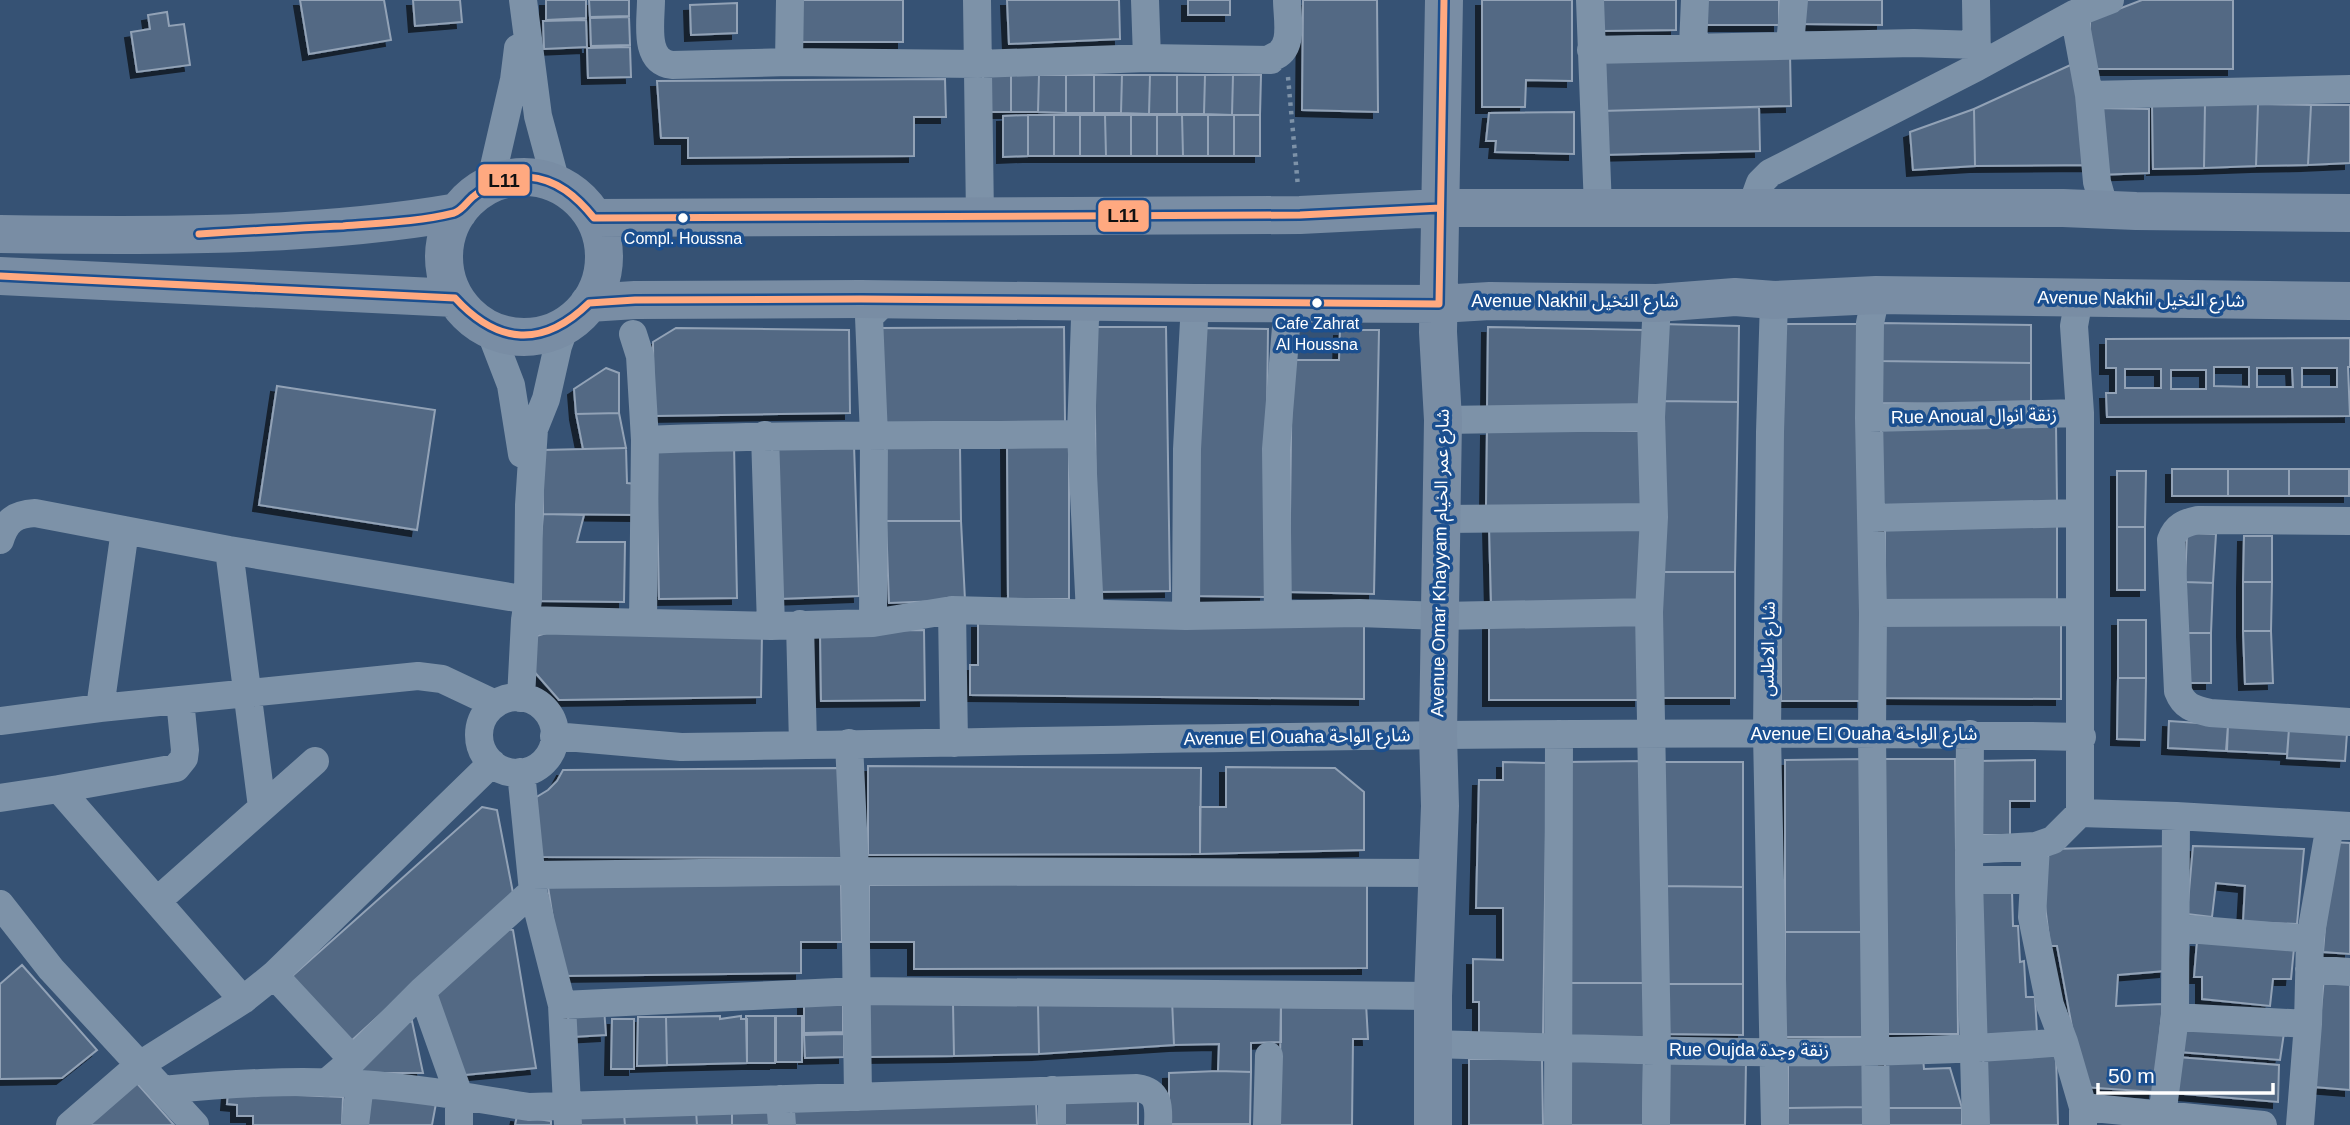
<svg xmlns="http://www.w3.org/2000/svg" width="2350" height="1125" font-family="Helvetica,'Noto Sans Arabic',sans-serif">
  <defs>
    <filter id="shadow"><feDropShadow dx="-6" dy="6" stdDeviation="0" flood-color="#0009"/></filter>
  </defs>
  <rect width="100%" height="100%" fill="#365274"/>
  <path fill="#526984" stroke="#92a2b6" stroke-width="2" fill-rule="evenodd" filter="url(#shadow)" d="M300,0H384L391,40L309,54Z
    M413,0H460L462,22L415,26Z
    M546,0H586V18L546,20Z
    M589,0H629V16L590,17Z
    M799,0H903V42H800Z
    M1007,0H1119L1120,39L1009,44Z
    M1188,0H1230V15H1188Z
    M1303,0H1377L1378,112L1302,110Z
    M1482,0H1572V81L1526,80L1525,107H1482Z
    M1601,0H1676V30L1601,31Z
    M1705,0H1779V25H1705Z
    M1805,0H1882V25L1805,24Z
    M2142,0H2233V69H2090V20Z
    M737,3V33L691,35L690,5Z
    M167,12L169,26L184,24L190,65L137,72L131,32L150,29L148,15Z
    M629,17L630,45L591,46L590,18Z
    M586,20L587,47L544,49L543,21Z
    M630,47L631,77L588,78L587,48Z
    M1790,53L1791,106L1600,111L1599,58Z
    M2077,62L2095,165L1975,166L1974,109Z
    M983,75H1011V112H983Z
    M1011,75H1039L1038,112H1011Z
    M1039,75H1066V113L1038,112Z
    M1066,75H1094V113H1066Z
    M1094,75H1122L1121,113H1094Z
    M1122,75H1150L1149,114L1121,113Z
    M1150,75H1177V114H1149Z
    M1177,75H1205L1204,114H1177Z
    M1205,75H1233L1232,115L1204,114Z
    M1233,75H1261L1260,115H1232Z
    M945,79L946,117H914V156L688,158V138H661L657,81Z
    M2152,103H2205L2204,168L2153,169Z
    M2205,103L2258,104L2256,166L2204,168Z
    M2258,104L2311,105L2308,165L2256,166Z
    M2311,105H2350V163L2308,165Z
    M1759,107L1760,151L1602,155L1600,111Z
    M2096,108L2149,109V173L2097,175Z
    M1974,109L1975,166L1913,170L1910,132Z
    M1574,112V154L1495,152L1496,141H1486L1489,113Z
    M1028,115V156L1003,157V116Z
    M1028,115H1054V156H1028Z
    M1054,115H1080V156H1054Z
    M1080,115H1105L1106,156H1080Z
    M1105,115H1131V156H1106Z
    M1131,115H1157V156H1131Z
    M1157,115H1182L1183,156H1157Z
    M1182,115H1208V156H1183Z
    M1208,115H1234V156H1208Z
    M1234,115H1260V156H1234Z
    M1878,323L2031,325V363L1877,361Z
    M1661,324L1739,326L1738,402L1660,401Z
    M1779,324H1860L1862,701H1781Z
    M1064,327L1065,422L879,423V328Z
    M1094,327H1166L1170,591L1097,592Z
    M1488,327L1644,330L1643,412L1487,409Z
    M676,328L849,330L850,413L654,416L653,342Z
    M1200,328L1268,329L1265,597L1197,596Z
    M1340,330H1379L1374,594L1289,592L1292,360H1339Z
    M2350,338V367H2348L2350,416L2107,417L2106,393H2116V368H2106V339ZM2214,367H2249V387L2214,386ZM2257,368H2292L2293,387H2257ZM2302,368H2337V387H2302ZM2125,369H2161V388H2125ZM2171,370H2206V389H2171Z
    M1877,361L2031,363V405L1877,403Z
    M606,368L619,373V413L576,414L574,389Z
    M277,386L435,410L417,530L259,505Z
    M1660,401L1738,402L1735,572H1657Z
    M619,413L626,448L583,449L576,414Z
    M2056,425L2057,503L1882,506L1881,427Z
    M1487,430L1646,431L1645,508L1486,506Z
    M1007,442L1069,443V599H1008Z
    M734,444L737,598L659,599L656,446Z
    M854,445L859,596L778,599L772,448Z
    M960,446L961,521H886L885,447Z
    M626,448L627,483L637,484V515L543,514L542,450Z
    M2172,469H2228V496H2172Z
    M2228,469H2289V496H2228Z
    M2289,469H2349V496H2289Z
    M2117,471H2146L2145,527H2117Z
    M543,514L584,515L577,542H625L624,602L536,601Z
    M886,521H961L965,600L889,603Z
    M1885,522L2057,523V601L1885,600Z
    M1643,523L1644,601L1491,603L1489,525Z
    M2117,527H2145V590H2117Z
    M2187,533L2216,534L2213,583L2185,582Z
    M2244,536H2272V582H2243Z
    M1657,572H1735V698H1657Z
    M2185,582L2213,583L2211,633H2186Z
    M2243,582H2272L2271,631H2243Z
    M2118,620H2146V678H2118Z
    M1882,621L2061,622V699L1882,698Z
    M978,622L1364,626V699L970,695V665H978Z
    M1489,624H1640V700H1489Z
    M924,630L925,700L821,701L820,631Z
    M553,631L762,633L761,697L559,700L531,668L530,638Z
    M2243,631H2271L2273,683L2245,684Z
    M2186,633H2211V683H2187Z
    M2118,678H2146L2145,740L2117,739Z
    M2169,721L2228,725L2226,751L2168,748Z
    M2228,725L2289,729L2287,754L2227,751Z
    M2289,729L2347,733L2345,761L2287,758Z
    M1864,759V932H1785V760Z
    M1882,759H1955L1958,1034H1885Z
    M2035,760V801H2010V835H1978L1977,761Z
    M1646,761L1648,983H1568L1566,762Z
    M1503,762L1547,763L1543,1036L1479,1035V1002H1473V959L1503,960V908H1476L1479,780H1503Z
    M1664,762H1743V887L1664,886Z
    M868,766L1201,768L1200,854L868,855Z
    M1226,767L1335,768L1364,792V850L1200,854V807H1226Z
    M840,768L842,858L540,857L530,801L548,790L557,781L563,770Z
    M482,807L497,810L513,893L349,1043L290,978Z
    M2332,842L2350,843V954L2323,952Z
    M2172,846L2165,971L2118,975L2116,1006L2163,1004L2154,1092L2083,1087L2057,946H2050L2042,881L2050,849Z
    M2193,846L2304,849L2297,924L2243,922L2245,886L2216,883L2212,917L2187,914Z
    M1367,883V968L914,969V942H869V885Z
    M841,884L842,942H801V973L562,976L548,887Z
    M1664,886L1743,887V984H1664Z
    M2012,891L2013,926H2018L2020,962L2024,961L2026,997H2035L2037,1033L1985,1035L1980,892Z
    M507,929L513,930L536,1068L455,1076L435,993Z
    M1785,932H1864L1865,1037H1785Z
    M2197,941L2294,948L2291,979H2273L2270,1006L2202,999V977H2194Z
    M22,965L97,1050L62,1078L0,1079V984Z
    M2324,978L2350,980V1090L2314,1087Z
    M1568,983H1648L1649,1040H1568Z
    M1664,984H1743V1035L1664,1034Z
    M1172,1000H1281V1042L1251,1043V1072L1218,1071L1219,1044L1174,1045Z
    M1172,1000L1174,1045L1039,1054L1038,1004Z
    M1281,1000L1366,1003L1368,1039H1353L1352,1125H1279Z
    M804,1003H843V1032L804,1033Z
    M869,1004H953L954,1056L869,1057Z
    M953,1004H1038L1039,1054L954,1056Z
    M566,1008H604L606,1035L572,1037Z
    M720,1016V1019L741,1016V1019H747V1063L667,1065L666,1017Z
    M746,1016H775V1063H747Z
    M776,1016H802V1062H776Z
    M638,1017H666L667,1065L637,1066Z
    M612,1019H634V1069H611Z
    M412,1021L423,1073H342L383,1030Z
    M2182,1025L2284,1033L2280,1060L2179,1052Z
    M844,1034V1057L805,1058L804,1035Z
    M2056,1055L2058,1125H1986L1983,1057Z
    M1788,1056H1864V1107L1788,1108Z
    M2177,1057L2279,1065L2278,1102L2173,1093Z
    M1567,1058L1644,1059L1643,1125H1567Z
    M1666,1058L1746,1060L1745,1125H1665Z
    M1923,1058L1924,1069L1950,1068L1962,1108H1885V1059Z
    M1469,1059H1542L1543,1125H1469Z
    M1218,1071L1251,1072L1250,1124H1169V1073Z
    M135,1081L174,1125H82Z
    M365,1089L437,1098L432,1125H358Z
    M228,1092L343,1097L342,1125H253V1116H237V1105L227,1104Z
    M1036,1100L1037,1125H792L791,1110Z
    M1065,1100L1138,1101V1125H1065Z
    M1864,1107V1125H1788V1108Z
    M1885,1108H1962V1125H1885Z
    M769,1109L770,1125H732V1110Z
    M732,1110V1125H697L696,1111Z
    M696,1111L697,1125H625L624,1114Z
    M624,1114L625,1125H580L579,1115Z
    M517,1116L551,1121V1125H515Z"/>
  <g fill="none" stroke-linecap="round" stroke-linejoin="round">
    <path stroke="#7d92a8" stroke-width="4.5" stroke-dasharray="3.5 5" stroke-linecap="butt" d="M1288,77L1298,187"/>
    <path stroke="#7d92a8" stroke-width="28" d="M523,0L538,116L556,183
      M651,0C651,22 643,61 672,65L789,62L978,64L1147,58L1271,60L1273,57C1295,49 1287,19 1287,0
      M977,0L980,217
      M1145,0L1147,58
      M1590,0L1598,208
      M1976,0L1977,64
      M2074,14L2089,95L2097,182L2105,210
      M1790,45L1794,0
      M1693,46L1695,0
      M1591,50L1914,43L1977,45
      M789,62L790,0
      M2089,95L2350,89
      M490,184L514,80L518,48
      M1762,207L1756,194L1760,183L1770,173L1977,67L2074,14L2110,0
      M2079,298L2074,326L2080,413V813L2053,840L2036,846L2032,917L2050,1005L2064,1042L2083,1107V1125
      M1774,300L1770,432L1767,734L1775,1125
      M489,328L511,385L522,454
      M633,334L640,356L645,440L643,622
      M1869,418L2080,413
      M1443,420L1651,417
      M765,435L771,626
      M645,440C790,434 936,436 1081,434
      M1871,518L2079,513
      M1442,519L1654,517
      M2350,521L2198,520C2184,523 2176,526 2171,540L2178,691C2184,707 2194,709 2210,713L2350,722
      M0,540C6,521 15,514 35,513L229,550L528,600
      M229,550L262,807
      M952,610L954,743
      M1090,613L1081,434L1085,319L1092,302
      M1278,613L1276,449L1288,303
      M1873,613L2080,612
      M1186,616L1187,449L1195,303
      M525,620L771,626L873,623L952,610L1186,616L1359,613L1441,616L1649,612
      M873,623L874,436L869,317L886,300
      M800,624L803,745
      M479 735a38 38 0 1 1 76 0a38 38 0 1 1-76 0Z
      M521,698L525,620L528,600L529,505L534,429L546,399L558,346L566,324
      M100,708L125,530
      M0,721L100,708L418,676L442,679L495,704
      M1970,734L1969,880L1976,1125
      M554,736L681,747C1148,740 1615,727 2082,737
      M849,743L855,871L858,1097
      M521,772L533,891L562,1005L568,1125
      M59,789L176,768L184,758L185,750L180,700
      M0,798L59,789L243,1000
      M2080,813L2176,816L2350,826
      M1969,850L2036,846
      M532,875L855,871L1436,873
      M1969,880H2034
      M157,901L315,761
      M0,904L51,969L195,1125
      M2176,928L2310,939
      M2309,969L2350,972
      M274,975L353,1060
      M422,991L459,1095V1125
      M562,1005L858,991L1433,996
      M2175,1017L2308,1024
      M1434,1044C1644,1050 1855,1060 2064,1042
      M326,1083L353,1060L422,991L533,891
      M162,1090C228,1084 294,1079 360,1084C417,1088 473,1098 529,1107L1137,1088C1159,1091 1159,1106 1158,1125
      M780,1099L782,1125
      M2083,1107L2263,1125
      M2162,1116L2175,1017L2176,816
      M70,1125L138,1066L243,1000L274,975L492,763
      M355,1125L360,1084
      M1052,1125V1090
      M1267,1125L1269,1056
      M1558,1125L1559,734
      M1656,1125L1657,1049L1649,612L1654,517L1651,417L1657,303
      M1876,1125L1872,733L1873,613L1869,418L1870,323L1876,295
      M2300,1125L2308,1024L2310,939L2330,825"/>
    <path stroke="#798da4" stroke-width="38" d="M444 257a80 80 0 1 1 160 0a80 80 0 1 1-160 0Z
      M594,218L1300,215L1440,208H2063L2136,211L2350,213
      M0,234C151,236 309,238 458,212
      M0,276L455,298
      M589,303L635,300L861,299L1195,303L1439,304L1490,301L1657,303L1735,297L1774,300L1876,295L2350,301
      M1433,1125V996L1440,806L1438,735L1443,420L1438,332L1444,0"/>
    <g stroke="#1b4f8f" stroke-width="12">
      <path id="bus-1" d="M199,234C247,231 295,228 343,226C380,223 418,222 454,213C463,210 467,201 474,196C489,184 509,176 528,177C557,179 577,197 594,218L1300,215L1440,208
        M0,276L455,298C498,345 543,348 589,303L635,300L861,299L1439,304L1444,0"/>
    </g>
    <use href="#bus-1" stroke="#ffa980" stroke-width="7"/>
  </g>
  <g fill="#fff" stroke="#1b4f8f" stroke-width="2.5">
    <circle cx="683" cy="218" r="6"/>
    <circle cx="1317" cy="303" r="6"/>
  </g>
  <g text-anchor="middle" stroke-width="7" stroke-linejoin="round" paint-order="stroke">
    <g font-size="16" fill="#fff" stroke="#1b4f8f">
      <text x="683" y="244">Compl. Houssna</text>
      <text x="1317" y="329">Cafe Zahrat<tspan x="1317" dy="21">Al Houssna</tspan></text>
    </g>
    <g font-size="18" fill="#fff" stroke="#1b4f8f">
      <text transform="translate(2141 299) rotate(1)" y="6">Avenue Nakhil شارع النخيل</text>
      <text x="1575" y="307">Avenue Nakhil شارع النخيل</text>
      <text transform="translate(1974 416) rotate(-1)" y="6">Rue Anoual زنقة انوال</text>
      <text transform="translate(1440 563) rotate(-89)" y="6">Avenue Omar Khayyam شارع عمر الخيام</text>
      <text transform="translate(1768 649) rotate(-89)" y="6">شارع الاطلس</text>
      <text x="1864" y="740">Avenue El Ouaha شارع الواحة</text>
      <text transform="translate(1297 737) rotate(-1)" y="6">Avenue El Ouaha شارع الواحة</text>
      <text x="1749" y="1056">Rue Oujda زنقة وجدة</text>
    </g>
  </g>
  <g stroke="#1b4f8f" stroke-width="2.5">
    <rect x="477" y="163" width="54" height="34" rx="7" fill="#ffa980"/>
    <rect x="1097" y="199" width="53" height="34" rx="7" fill="#ffa980"/>
  </g>
  <g font-size="19" text-anchor="middle" font-weight="bold" fill="#111">
    <text x="504" y="187">L11</text>
    <text x="1123" y="222">L11</text>
  </g>
  <path d="M2098 1083v10h175v-10" fill="none" stroke="#ffffff" stroke-width="3.5"/>
  <text x="2108" y="1083" font-size="21" fill="#ffffff" stroke="#1b4f8f" stroke-width="5" paint-order="stroke">50 m</text>
</svg>
